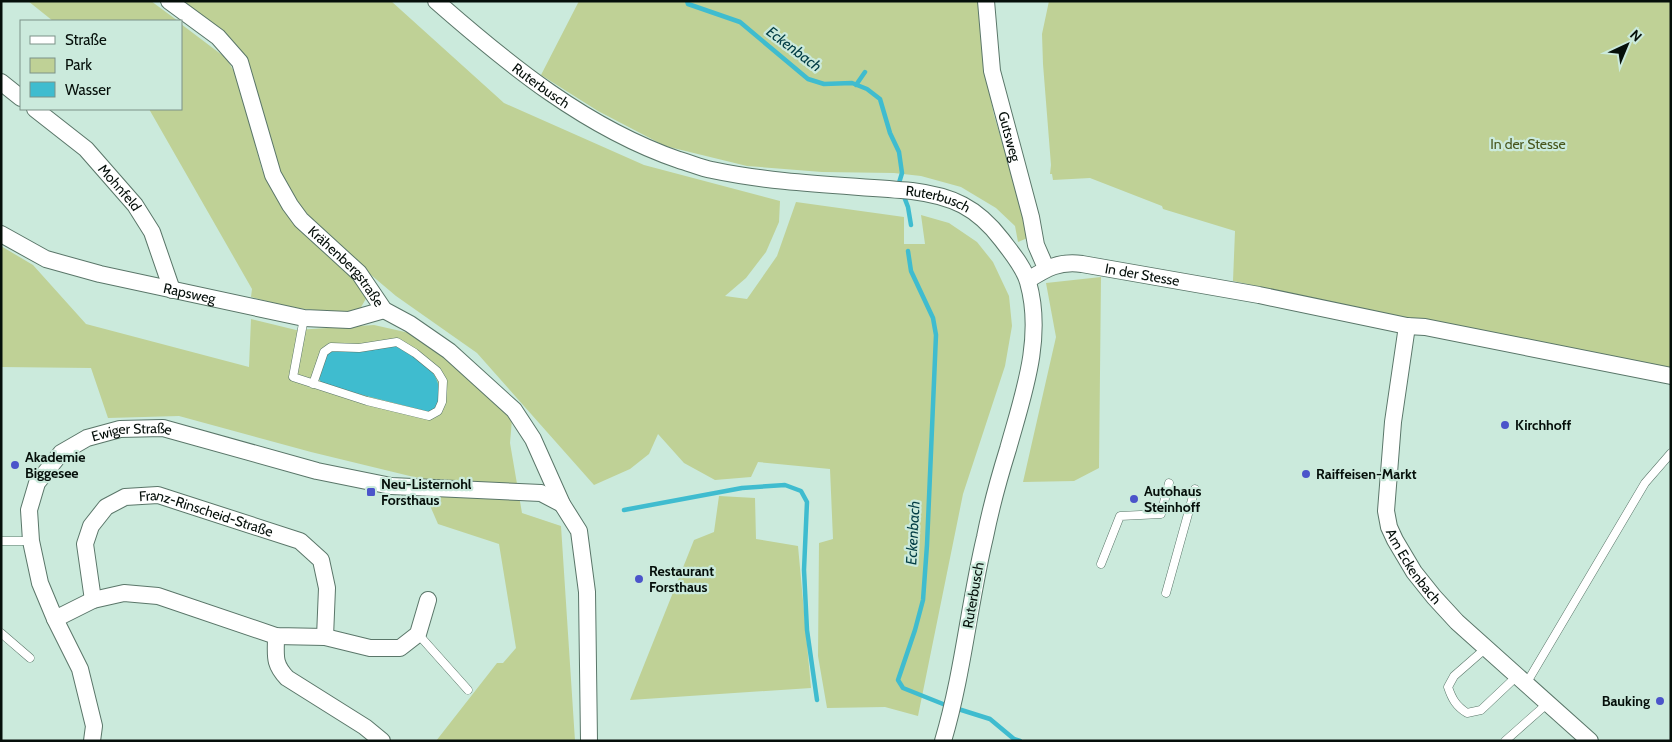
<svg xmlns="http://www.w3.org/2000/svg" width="1672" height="742" font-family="Cabin,sans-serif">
  <rect width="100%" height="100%" fill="#cbeadc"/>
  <path fill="#bfd196" d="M28,1H151L178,21H53Z
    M181,1H391L504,103L644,165L780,201L779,222L766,252L746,278L725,296L747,299L777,256L796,202L904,217V244H925L921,215L949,223L977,242L993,262L1009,296L1012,326L1005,366L963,494L918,716L885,707L827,708L818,656L819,543L833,539L830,469L758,462L751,477L715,480L684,463L658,434L649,454L630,469L594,485L477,353L396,296L326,237L295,201L279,172L251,71L233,41Z
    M579,1H979L985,72L994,115L1030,237L1018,242L1015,226L996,208L961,187L921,176L894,173L822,172L747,166L665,146L598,111L541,75Z
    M1049,1H1671V370L1407,318L1233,281L1235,231L1163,209L1162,206L1090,178L1053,180L1052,174H1050L1051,165L1043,64L1042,34Z
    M181,24L226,58L238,78L262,170L282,205L344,268L368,295L360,309L341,313L288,307L251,297L252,289L149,109H181Z
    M1,246L33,265L86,324L249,367L251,319L296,330L374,325L414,334L457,365L512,419L510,443L522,513L561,526L575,741H436L497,663H503L516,648L499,544L438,524L418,478L311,452L179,416L108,418L91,368L1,367Z
    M1101,277L1099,468L1074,481L1023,482L1056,337L1046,283Z
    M719,496L755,498L756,539L798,546L811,688L630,700L694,540L714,532Z"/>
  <path fill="#3fbccf" d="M396,346C416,358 442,369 439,397C439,404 436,409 430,412L323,385L319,379L327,354L333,351H358Z"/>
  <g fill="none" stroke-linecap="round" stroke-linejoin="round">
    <path stroke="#3fbccf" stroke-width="4.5" d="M687,1L688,4L740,22L808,79L824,84L852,83L867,89L880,99L890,133L899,152L902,173L899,183L900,187
      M856,85L865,72
      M903,194L908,207L911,225
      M908,251L911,271L933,318L936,335L927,545L923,600L915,630L898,680L903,688L948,706
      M624,510L742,488L785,485L801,491L807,502L804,570L807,630L817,700
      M955,708L990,719L1014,739L1020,741"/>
    <g stroke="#5a7669" stroke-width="9">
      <path id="service" d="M304,318L293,377L367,401L429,416L438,411L442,402L443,381L437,371L415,353L397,342L359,348L331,347L324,352L313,384
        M1,541H31
        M1101,564L1120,516L1161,514L1169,483
        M1166,593L1195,489
        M1,633L30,658
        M418,634L468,690
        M1486,648L1454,676L1448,687C1452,699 1456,706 1467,713L1481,710L1517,676
        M1526,684L1645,483L1671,453
        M1505,741L1548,703"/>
    </g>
    <g stroke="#5a7669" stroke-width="18">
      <g id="minor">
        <path id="s1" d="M169,1L218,37L240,62L273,175L290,205L301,220L359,273L384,310L410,324L449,351L514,410L533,439L562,504L579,531L587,592L589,741"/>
        <path id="s2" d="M436,1C509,65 586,128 679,160C690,163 701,168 712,170C778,184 846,185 912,191C952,196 977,207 1002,240C1011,252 1024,267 1028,282C1044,338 1023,395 1008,449C999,478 991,507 985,537C969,604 963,674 943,741"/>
        <path id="s3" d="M986,1L992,71L1031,217L1036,245L1046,268"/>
        <path d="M1,82L21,98"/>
        <path id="s4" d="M35,109L86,149L135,205L152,232L172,290"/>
        <path id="s5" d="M1,234L46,259L100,274L304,318L349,320L384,310"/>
        <path id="s6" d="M1028,280C1047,268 1059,261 1082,264L1259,295L1407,326L1425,327L1671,376"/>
        <path id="s7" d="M1407,326L1393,422L1386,511L1389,527L1395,540L1414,572L1434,597L1457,622L1590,741"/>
        <path id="s8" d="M93,600L85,544L91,526L106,507L125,497L158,495L300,541L321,560L327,588L325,637"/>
        <path d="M55,619L93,600L124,593L158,596L276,636L325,637L370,648H400L418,634L428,600"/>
        <path d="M276,636C276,656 273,663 287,678L365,727L382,741"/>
        <path id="s9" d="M92,741L94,726L80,669L55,619L40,583L31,541L29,510L37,483L61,453L87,438L120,429L163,428L317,471L391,486L541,493L562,504"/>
      </g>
    </g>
    <use href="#service" stroke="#fff" stroke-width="8"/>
    <use href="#minor" stroke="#fff" stroke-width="16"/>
  </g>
  <g fill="#4b54ca" stroke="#cbeadc" stroke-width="2">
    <circle cx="1505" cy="425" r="5"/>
    <circle cx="15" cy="465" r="5"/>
    <circle cx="1306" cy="474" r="5"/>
    <rect x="366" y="487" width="10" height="10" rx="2.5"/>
    <circle cx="1134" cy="499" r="5"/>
    <circle cx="639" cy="579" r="5"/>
    <circle cx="1660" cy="701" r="5"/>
  </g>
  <g text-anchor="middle" stroke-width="4.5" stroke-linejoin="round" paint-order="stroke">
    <g font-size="14" fill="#050f0a" stroke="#cbeadc">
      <text dy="5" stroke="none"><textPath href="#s2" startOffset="135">Ruterbusch</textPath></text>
      <text dy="5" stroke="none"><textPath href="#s3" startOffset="138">Gutsweg</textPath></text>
      <text dy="5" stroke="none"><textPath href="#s4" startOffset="116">Mohnfeld</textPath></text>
      <text dy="5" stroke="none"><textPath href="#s2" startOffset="555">Ruterbusch</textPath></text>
      <text dy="5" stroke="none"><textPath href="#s1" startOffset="330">Krähenbergstraße</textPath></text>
      <text dy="5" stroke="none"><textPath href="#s6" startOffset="119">In der Stesse</textPath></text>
      <text dy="5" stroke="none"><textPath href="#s5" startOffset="199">Rapsweg</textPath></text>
      <text dy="5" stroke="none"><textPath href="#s9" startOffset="385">Ewiger Straße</textPath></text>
      <text dy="5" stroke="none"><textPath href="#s8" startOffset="205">Franz-Rinscheid-Straße</textPath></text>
      <text dy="5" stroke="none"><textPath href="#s7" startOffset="249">Am Eckenbach</textPath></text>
      <text transform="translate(973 595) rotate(-80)" y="5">Ruterbusch</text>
    </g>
    <g font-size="14" fill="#48561c" stroke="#cbeadc">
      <text x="1528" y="149">In der Stesse</text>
    </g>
    <g font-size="14" font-weight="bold" fill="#050f0a" stroke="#cbeadc" text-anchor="start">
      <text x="1515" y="430">Kirchhoff</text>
      <text x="25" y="462">Akademie<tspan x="25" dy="16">Biggesee</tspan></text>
      <text x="1316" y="479">Raiffeisen-Markt</text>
      <text x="381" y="489">Neu-Listernohl<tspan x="381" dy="16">Forsthaus</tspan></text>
      <text x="1144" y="496">Autohaus<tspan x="1144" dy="16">Steinhoff</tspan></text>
      <text x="649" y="576">Restaurant<tspan x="649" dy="16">Forsthaus</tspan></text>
      <text x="1650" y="706" text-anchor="end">Bauking</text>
    </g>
    <g font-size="15" font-style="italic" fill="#023d45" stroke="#cbeadc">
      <text transform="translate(794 49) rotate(37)" y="5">Eckenbach</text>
      <text transform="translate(913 533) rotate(-87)" y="5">Eckenbach</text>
    </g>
  </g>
  <rect width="1672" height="742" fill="none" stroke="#050f0a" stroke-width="5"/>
  <rect x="20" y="20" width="162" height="90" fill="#cbeadc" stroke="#7c9288"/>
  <rect x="30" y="36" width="25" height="8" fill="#ffffff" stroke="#7c9288"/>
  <text x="65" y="45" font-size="15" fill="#050f0a">Straße</text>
  <rect x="30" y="58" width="25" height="15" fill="#bfd196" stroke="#7c9288"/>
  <text x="65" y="70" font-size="15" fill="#050f0a">Park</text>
  <rect x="30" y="82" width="25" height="15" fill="#3fbccf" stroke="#7c9288"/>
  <text x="65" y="95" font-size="15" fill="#050f0a">Wasser</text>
  <g transform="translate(1627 45) rotate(44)" stroke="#cbeadc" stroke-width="4" paint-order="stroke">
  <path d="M0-4L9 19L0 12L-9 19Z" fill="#050f0a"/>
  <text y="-8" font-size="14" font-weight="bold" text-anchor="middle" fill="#050f0a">N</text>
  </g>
</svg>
